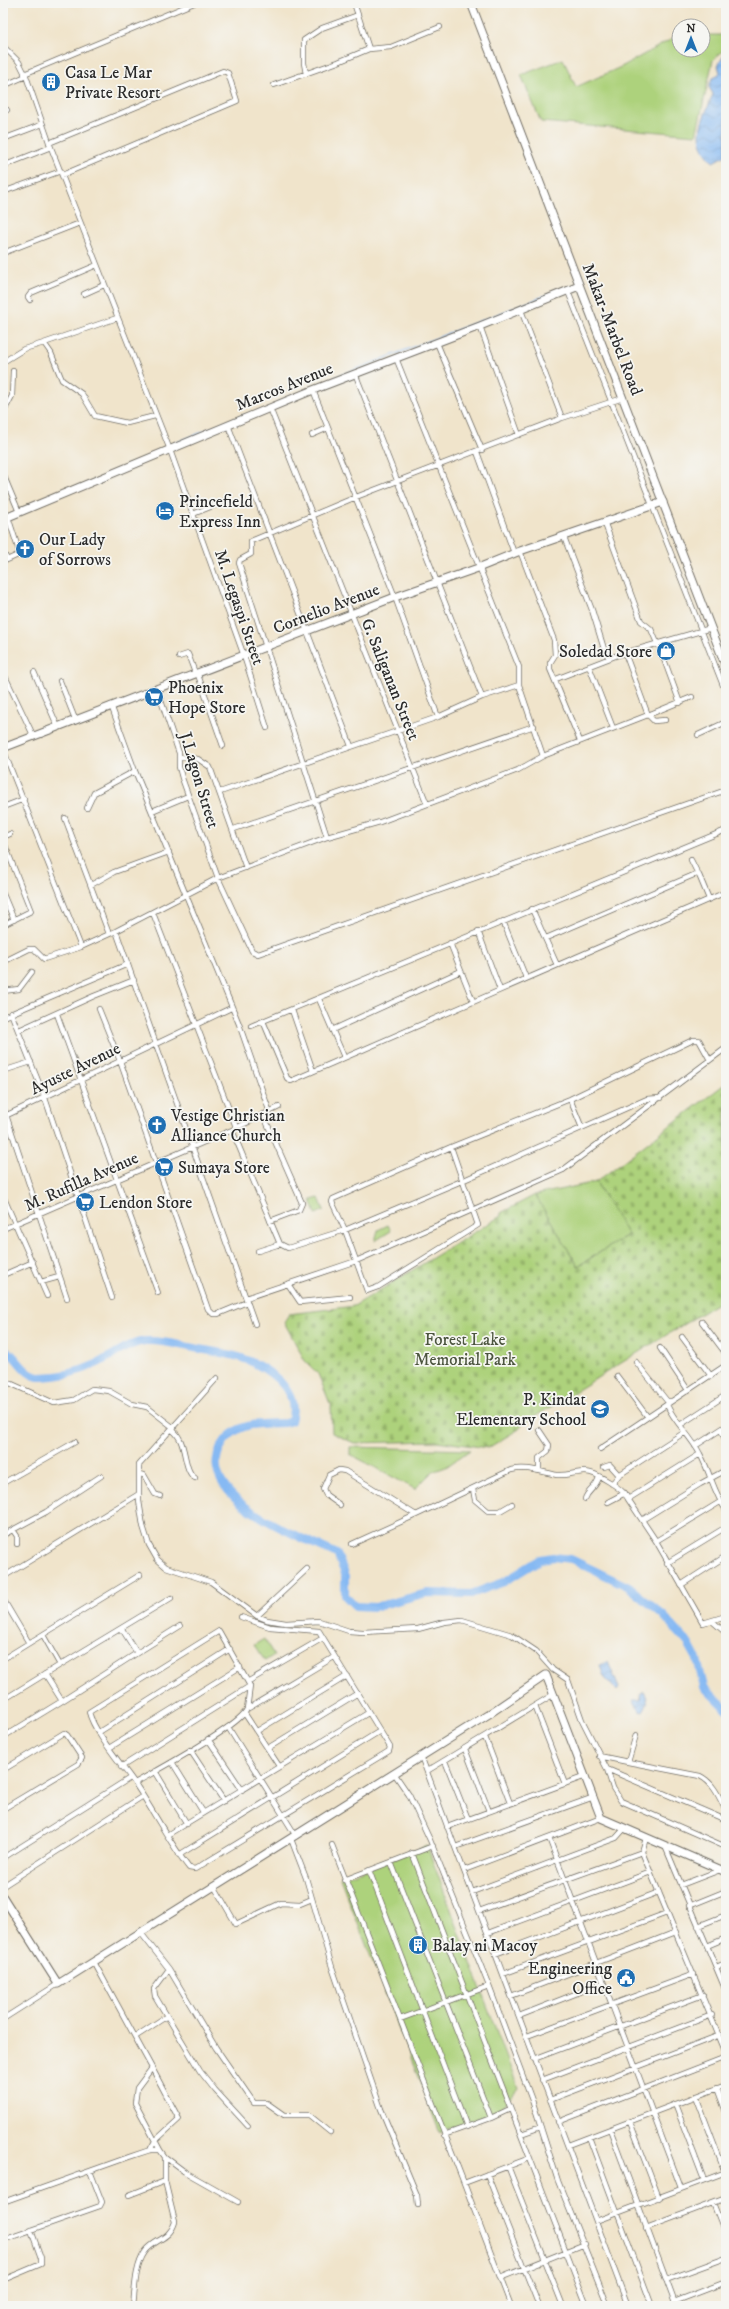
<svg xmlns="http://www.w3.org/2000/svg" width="729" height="2309" font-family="'IM FELL DW Pica',serif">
  <defs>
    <pattern id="cemetery-stones" width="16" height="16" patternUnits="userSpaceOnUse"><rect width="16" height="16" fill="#add27c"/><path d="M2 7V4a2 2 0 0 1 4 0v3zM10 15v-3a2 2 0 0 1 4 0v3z" fill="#95b46b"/></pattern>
    <pattern id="water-waves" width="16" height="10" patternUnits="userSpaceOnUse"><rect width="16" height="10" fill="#86b9f3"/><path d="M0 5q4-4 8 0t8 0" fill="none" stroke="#6e97c5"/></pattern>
  </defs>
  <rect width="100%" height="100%" fill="#f6f6f2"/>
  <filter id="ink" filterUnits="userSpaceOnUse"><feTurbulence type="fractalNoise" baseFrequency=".025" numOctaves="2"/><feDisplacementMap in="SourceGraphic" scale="8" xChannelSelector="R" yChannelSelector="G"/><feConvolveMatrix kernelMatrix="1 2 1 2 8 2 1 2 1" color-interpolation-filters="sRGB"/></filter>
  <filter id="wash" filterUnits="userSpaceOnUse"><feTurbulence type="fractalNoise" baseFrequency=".012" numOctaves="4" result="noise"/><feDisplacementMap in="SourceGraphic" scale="16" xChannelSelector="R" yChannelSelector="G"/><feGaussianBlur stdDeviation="0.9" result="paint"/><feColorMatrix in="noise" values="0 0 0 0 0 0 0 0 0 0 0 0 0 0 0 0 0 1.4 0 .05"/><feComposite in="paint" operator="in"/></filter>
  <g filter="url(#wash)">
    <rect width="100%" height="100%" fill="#f0e4cb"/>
    <path fill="#add27c" stroke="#6c7e54" d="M679,35V50H703V35H726V48L713,60L696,135L541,122L521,75L563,59L576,87L623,66Z
      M596,1182L628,1235L578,1266L535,1195Z
      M319,1198L324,1210L316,1214L311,1200Z
      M388,1225L391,1231L375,1241L378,1230Z
      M350,1447L470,1450L446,1467L432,1472L415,1489L350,1454Z
      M264,1639L274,1655L265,1661L254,1645Z
      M427,1846L518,2088L501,2109L440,2133L340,1878Z"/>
    <path fill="url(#cemetery-stones)" stroke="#6c7e54" d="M726,1083V1298L523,1424L519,1429L488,1448L437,1441L354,1443L332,1433L331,1406L318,1374L305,1361L284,1322L289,1314L354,1306L501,1216V1213L535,1195L578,1266L628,1235L596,1182Z"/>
    <path fill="url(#water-waves)" stroke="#58728f" d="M726,52V155L713,162C689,137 704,120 713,94L709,87L712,79L720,73L718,65Z
      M608,1662L619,1688L617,1691L604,1677L600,1665Z
      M644,1692C649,1700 648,1704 643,1712L639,1711L633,1700H641L640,1695Z"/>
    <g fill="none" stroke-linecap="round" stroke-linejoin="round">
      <path stroke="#86b9f3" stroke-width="1.5" d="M334,378L563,289
        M171,445L245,415"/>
      <path stroke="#86b9f3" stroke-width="8" d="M3,1348C17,1354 23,1376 40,1377C59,1377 79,1372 96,1364C113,1356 128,1343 146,1341C162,1340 179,1345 194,1348C209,1351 225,1353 239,1357C266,1366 301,1389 291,1421L285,1423C259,1424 235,1421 221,1447C193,1499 304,1538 337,1554L345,1574V1596L355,1606L375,1607L427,1593L471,1594L504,1582L541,1559L553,1557L571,1559L629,1587L663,1615L688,1643L697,1659L704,1687L726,1709"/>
    </g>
  </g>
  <g filter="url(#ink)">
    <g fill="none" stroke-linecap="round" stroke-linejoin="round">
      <g stroke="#706c63" stroke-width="6">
        <path id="street" d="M3,46L19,62L26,76L50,145L170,450L244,656L267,728
          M369,49L391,47L440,27
          M24,74L194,3
          M306,74L304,63V40L322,28L358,15L354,3
          M274,85L338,62L369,49L358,15
          M3,86L26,76
          M3,112L7,110
          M3,139L43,124
          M49,143L223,71L228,73L237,101L62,175
          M3,166L51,147
          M3,192L61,171
          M3,253L80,223
          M84,294L104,285
          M569,294L726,693
          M30,300L28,297L31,293L97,265
          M521,310L562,418
          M480,326L519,435
          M44,343L117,318
          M437,343L482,450
          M396,358L519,667V685L543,756
          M3,362L24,349L44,343L51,353L62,380L82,394L95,416L127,423L155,416
          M355,373L482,697
          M313,390L395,597L438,717
          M270,408L427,804
          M3,413L12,396L13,371
          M228,425L351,746
          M312,435L328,428
          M477,452L514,553
          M3,474L19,512
          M193,514L225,501
          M605,524L641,621L651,629L657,643
          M564,537L592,610L604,649L609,658
          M3,551L7,560L20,554L8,517
          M520,551L554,640L555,655L550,663V669L580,741
          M658,643L680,703
          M625,653L648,715L692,697
          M179,657L188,654L195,673
          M589,666L613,728
          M3,672L33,735
          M34,672L57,725
          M197,672L223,746
          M556,679L618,655L711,628
          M60,681L75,719
          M157,689L179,753V767L182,778L218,878L252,951L258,954L726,790
          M111,705L135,771L239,1024L269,1110
          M698,735L726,722
          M3,749L81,947
          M179,757L198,759L210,767L246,868
          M220,792L438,717L482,697L519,685
          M3,807L24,799
          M87,808L94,793L135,771
          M152,811L188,796
          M65,818L109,934
          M234,829L534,726
          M726,830L263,1021L287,1078L291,1081L726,892
          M3,837L10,834
          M327,837L239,563L240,560L251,554V541L356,497L562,418L623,398
          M3,840L31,911L3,925
          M691,860L698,874
          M91,885L114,872L169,852
          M3,894L14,920
          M532,909L557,965
          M153,913L236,1127
          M503,921L526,978
          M116,931L255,1324
          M478,931L500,990
          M546,938L696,874L699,875L709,899
          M450,943L473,1001
          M3,962L29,949H34L44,959L81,947L116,931L218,878L327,837L380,822L518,770L543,756L648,715L654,721L665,720
          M3,991L19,989L32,972
          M319,999L344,1057
          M99,1009L120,1061L208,1309L213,1314H218L247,1302
          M292,1010L313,1071
          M11,1013L45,1098L112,1298
          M57,1014L158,1293
          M3,1017L128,964
          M251,1026L263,1021
          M19,1030L94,996L134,980
          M332,1030L461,971
          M3,1071L31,1062
          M570,1099L582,1128
          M3,1106L67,1298
          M263,1114L302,1203L299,1210L270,1221
          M3,1117L231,1008
          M232,1130L280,1244L288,1248L345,1230L464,1180L647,1099L660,1098
          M451,1147L478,1225L378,1287L367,1291L345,1230L332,1202L333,1199L451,1147L570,1099L693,1040H699L710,1060
          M3,1196L47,1296
          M3,1229L232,1130L279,1107
          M258,1251L280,1244
          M3,1275L33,1262
          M41,1282L59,1277
          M288,1284L300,1302L350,1297
          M246,1298L356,1261L563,1170L726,1048
          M702,1322L726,1354
          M682,1337L711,1376
          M660,1348L688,1390
          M636,1362L667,1401H671
          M617,1376L647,1416
          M217,1378L139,1465V1501L143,1526L149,1545L157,1559L166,1567L211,1582L257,1616L267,1620L286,1623L319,1621L349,1631L363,1632L418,1629L444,1622L462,1620L512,1635L536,1651L553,1670L568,1680L582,1720L607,1769L726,1820
          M3,1380L54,1403L74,1400L92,1389L109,1391L132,1404L147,1407L174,1428
          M667,1405C675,1423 691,1436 700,1454C710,1472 714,1493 726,1510
          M680,1425L726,1395
          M172,1430C188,1440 182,1470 195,1478
          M721,1430L726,1441
          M695,1446L726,1426
          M600,1449L726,1365
          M604,1467L610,1465L619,1475
          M539,1471V1458L548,1451L549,1445L539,1430
          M140,1474L144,1475L155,1494L160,1496
          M3,1483L75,1442
          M612,1484L619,1475L685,1432
          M473,1489L475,1500L488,1511H500L512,1504
          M585,1499C588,1489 596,1489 599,1477
          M628,1499L656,1541L703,1623L726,1616
          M608,1502L625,1493
          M340,1505L326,1495L323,1489L329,1475L339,1470L345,1471L416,1515L352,1544
          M416,1515L511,1470C527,1466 541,1472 557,1475C567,1476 575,1472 585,1472C596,1472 624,1489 628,1499L700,1454
          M642,1520L700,1484L726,1470
          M13,1530L17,1536V1544
          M3,1535L46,1512L101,1476
          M656,1541L720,1502
          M667,1563L726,1527
          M3,1577L139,1494
          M681,1585L726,1556
          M3,1599L29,1643L3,1659
          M257,1616L307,1569
          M712,1621L726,1633
          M43,1635L60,1665L171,1598
          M29,1643L140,1575
          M137,1653L180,1626
          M249,1681L323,1638
          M250,1686L247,1709L334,1657
          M3,1700L60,1665
          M62,1701L137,1653L122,1629
          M535,1706L565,1784
          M245,1714L279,1766
          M228,1727L296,1836
          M257,1731L347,1676
          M99,1732L230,1649
          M3,1737L62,1701L45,1674
          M485,1737L510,1803
          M208,1739L242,1790
          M109,1748L240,1667
          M268,1748L358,1693
          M465,1749L489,1811
          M190,1750L224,1801
          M421,1756L455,1847L594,1797
          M599,1756L628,1762L636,1735
          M445,1761L468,1819
          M172,1762L203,1812
          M628,1762L700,1776C714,1783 719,1797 726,1811
          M121,1767L250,1686L219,1631L89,1712C94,1733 124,1767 136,1785C154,1812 169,1842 189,1868L195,1869L389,1751L390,1747L319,1631L270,1627L241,1617
          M607,1769L613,1788L621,1801L726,1847
          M3,1770L64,1733L67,1735L82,1758L78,1764L3,1809
          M155,1771L187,1824
          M427,1771L554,1694
          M394,1773L409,1795L430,1840L489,1986L533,2103L558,2181L608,2306
          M135,1783C156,1771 240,1726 247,1709
          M447,1827L586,1776
          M167,1835L368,1713
          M549,1838L681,2188
          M291,1839L306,1878L332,1967L381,2109L417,2195L418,2205
          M332,1845L464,2183L530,2158
          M665,1846L726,1991
          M455,1847L628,2306
          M642,1852L726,2053
          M412,1853L587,2306
          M179,1855L380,1731
          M3,1858L130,1778
          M391,1862L491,2118
          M369,1870L467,2127
          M464,1870L601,1818
          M344,1880L433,1846
          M681,1885L720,1870
          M3,1886L143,1796
          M214,1886L236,1924L281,1903L300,1904L312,1899
          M472,1892L616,1838L625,1828
          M689,1906L726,1891
          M479,1911L642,1852L646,1838
          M698,1926L726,1915
          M141,1933L169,1969L154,1989L155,1996L200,2071L215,2090L248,2126
          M488,1933L651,1872
          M707,1946L726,1938
          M495,1954L659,1892
          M94,1962L152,2068L137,2088L135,2103L160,2150L165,2157L185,2172L238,2202
          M716,1967L726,1963
          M169,1969L216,2048L254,2103H267L284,2115H309L330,2132
          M503,1974L667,1913
          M511,1996L676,1932
          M519,2016L603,1983
          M3,2019L58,1984
          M400,2019L489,1986
          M527,2036L694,1974
          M135,2037L167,2016
          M534,2059L703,1995
          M542,2080L712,2015
          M717,2088L726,2112
          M696,2096L726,2175
          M550,2100L720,2035
          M675,2104L704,2180
          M558,2122L726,2057
          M630,2122L659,2198
          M610,2129L676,2306
          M521,2134L541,2127
          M444,2135L491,2118L510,2109
          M589,2137L652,2306
          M568,2145L726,2085
          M150,2150L155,2141L179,2119L152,2068
          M508,2166L563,2306
          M487,2174L539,2306
          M464,2183L511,2306
          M129,2195L165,2181
          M3,2202L129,2157L150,2150H160
          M713,2203L726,2236
          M596,2221L726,2172
          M646,2228L726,2198
          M3,2240L100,2206L102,2202L90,2171
          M500,2278L585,2244
          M3,2280L41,2264V2258L31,2230
          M666,2280L726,2258
          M674,2302L726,2282
          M133,2306C135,2289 135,2266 145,2252C154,2239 170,2240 175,2222L165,2181V2157"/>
      </g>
      <g stroke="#706c63" stroke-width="9">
        <path id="secondary" d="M3,519L313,390L480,326L579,286
          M3,748L395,597L478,568L520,551L663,502
          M3,1897L58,1984L489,1714L546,1675L601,1818L726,1872"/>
      </g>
      <g stroke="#706c63" stroke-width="9">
        <path id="primary" d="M471,3L726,667"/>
      </g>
      <use href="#street" stroke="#fff" stroke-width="4.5"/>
      <use href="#secondary" stroke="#fff" stroke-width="7"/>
      <use href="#primary" stroke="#fff" stroke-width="7"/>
    </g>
  </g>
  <defs>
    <g id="building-disc" transform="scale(1)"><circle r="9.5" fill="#1f6fb2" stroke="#f6f6f2"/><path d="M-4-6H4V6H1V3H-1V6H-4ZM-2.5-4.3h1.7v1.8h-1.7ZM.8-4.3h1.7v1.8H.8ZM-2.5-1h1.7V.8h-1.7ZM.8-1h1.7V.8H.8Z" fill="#fff"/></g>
    <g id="hotel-disc" transform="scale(1)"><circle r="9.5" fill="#1f6fb2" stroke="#f6f6f2"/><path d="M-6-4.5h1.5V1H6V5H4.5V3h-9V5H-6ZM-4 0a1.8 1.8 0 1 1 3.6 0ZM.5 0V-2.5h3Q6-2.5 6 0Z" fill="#fff"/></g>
    <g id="church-disc" transform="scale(1)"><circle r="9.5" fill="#1f6fb2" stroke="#f6f6f2"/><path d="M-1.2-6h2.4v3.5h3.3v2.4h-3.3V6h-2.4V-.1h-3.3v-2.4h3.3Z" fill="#fff"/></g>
    <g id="shop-disc" transform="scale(1)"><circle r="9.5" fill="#1f6fb2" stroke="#f6f6f2"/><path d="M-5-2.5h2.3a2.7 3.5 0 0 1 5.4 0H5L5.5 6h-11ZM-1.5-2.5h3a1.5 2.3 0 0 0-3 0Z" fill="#fff"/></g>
    <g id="supermarket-disc" transform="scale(1)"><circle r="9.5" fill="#1f6fb2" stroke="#f6f6f2"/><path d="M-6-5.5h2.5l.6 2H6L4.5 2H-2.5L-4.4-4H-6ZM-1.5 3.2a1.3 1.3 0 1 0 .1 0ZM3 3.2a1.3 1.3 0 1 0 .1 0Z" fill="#fff"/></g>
    <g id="school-disc" transform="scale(1)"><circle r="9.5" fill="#1f6fb2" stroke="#f6f6f2"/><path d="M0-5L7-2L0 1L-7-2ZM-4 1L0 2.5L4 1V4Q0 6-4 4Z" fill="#fff"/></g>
    <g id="civic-disc" transform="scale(1)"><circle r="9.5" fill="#1f6fb2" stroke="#f6f6f2"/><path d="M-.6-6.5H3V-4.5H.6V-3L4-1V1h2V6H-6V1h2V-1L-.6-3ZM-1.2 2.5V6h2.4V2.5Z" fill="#fff"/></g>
  </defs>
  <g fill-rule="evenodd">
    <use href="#building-disc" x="51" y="82"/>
    <use href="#hotel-disc" x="165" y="511"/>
    <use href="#church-disc" x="25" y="549"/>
    <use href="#shop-disc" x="666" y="651"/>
    <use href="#supermarket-disc" x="154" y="697"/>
    <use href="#church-disc" x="157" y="1125"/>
    <use href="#supermarket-disc" x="164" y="1167"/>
    <use href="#supermarket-disc" x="85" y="1202"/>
    <use href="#school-disc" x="600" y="1409"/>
    <use href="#building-disc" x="418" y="1945"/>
    <use href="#civic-disc" x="626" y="1978"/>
  </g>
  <g text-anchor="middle" stroke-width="3.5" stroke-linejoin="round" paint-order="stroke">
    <g font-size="17" fill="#2b2b2b" stroke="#f6f6f2" text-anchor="start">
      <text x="65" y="78">Casa Le Mar<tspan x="65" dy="20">Private Resort</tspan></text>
      <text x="179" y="507">Princefield<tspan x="179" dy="20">Express Inn</tspan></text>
      <text x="39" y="545">Our Lady<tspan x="39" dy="20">of Sorrows</tspan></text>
      <text x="652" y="657" text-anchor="end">Soledad Store</text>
      <text x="168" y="693">Phoenix<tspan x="168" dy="20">Hope Store</tspan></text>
      <text x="171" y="1121">Vestige Christian<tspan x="171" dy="20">Alliance Church</tspan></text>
      <text x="178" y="1173">Sumaya Store</text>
      <text x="99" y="1208">Lendon Store</text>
      <text x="586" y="1405" text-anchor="end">P. Kindat<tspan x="586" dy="20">Elementary School</tspan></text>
      <text x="432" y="1951">Balay ni Macoy</text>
      <text x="612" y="1974" text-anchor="end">Engineering<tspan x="612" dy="20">Office</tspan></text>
    </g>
    <g font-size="17" fill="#2b2b2b" stroke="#f6f6f2">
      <text transform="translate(613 329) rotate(69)" y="6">Makar-Marbel Road</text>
      <text transform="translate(284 386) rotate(-22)" y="6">Marcos Avenue</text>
      <text transform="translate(240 607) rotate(71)" y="6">M. Legaspi Street</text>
      <text transform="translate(326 608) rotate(-21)" y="6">Cornelio Avenue</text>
      <text transform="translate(391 679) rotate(68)" y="6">G. Saliganan Street</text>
      <text transform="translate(200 780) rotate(73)" y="6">J.Lagon Street</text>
      <text transform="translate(75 1068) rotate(-26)" y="6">Ayuste Avenue</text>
      <text transform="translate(81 1181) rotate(-24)" y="6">M. Rufilla Avenue</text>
    </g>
    <g font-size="17" fill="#4c553f" stroke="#f6f6f2">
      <text x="465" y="1345">Forest Lake<tspan x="465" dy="20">Memorial Park</tspan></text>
    </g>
  </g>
  <rect width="729" height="2309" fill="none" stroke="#f6f6f2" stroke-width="16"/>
  <g transform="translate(691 38)"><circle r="19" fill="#f6f6f2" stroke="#a5a5a2"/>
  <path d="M0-3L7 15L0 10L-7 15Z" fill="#1f6fb2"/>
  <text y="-6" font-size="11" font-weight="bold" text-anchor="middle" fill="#2b2b2b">N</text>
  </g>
</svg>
